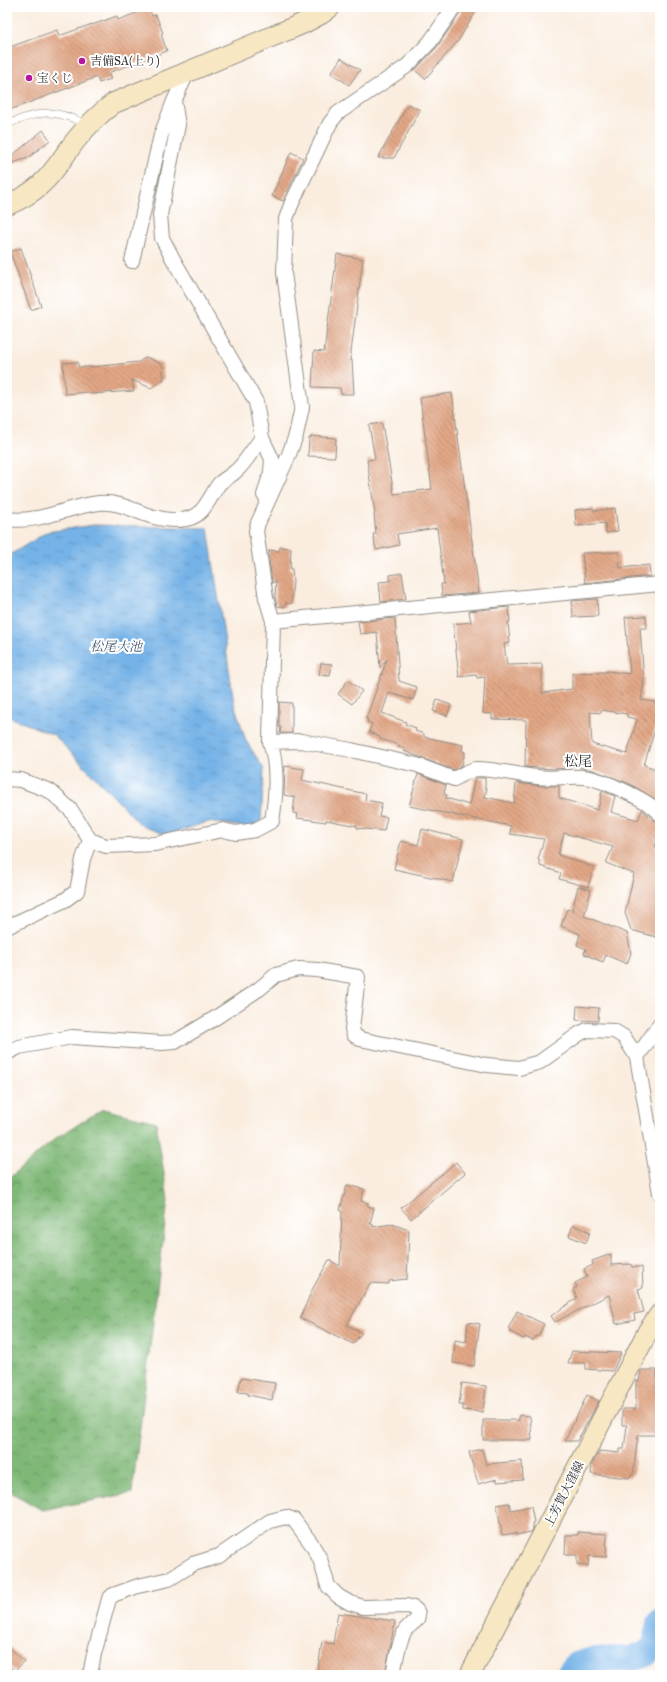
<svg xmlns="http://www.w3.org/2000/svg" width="667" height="1682" font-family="'IM FELL Great Primer','Noto Serif JP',serif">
  <defs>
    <pattern id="forest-crowns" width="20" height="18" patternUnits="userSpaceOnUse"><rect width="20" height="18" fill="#7fb877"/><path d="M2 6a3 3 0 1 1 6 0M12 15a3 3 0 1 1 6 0" fill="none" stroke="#689662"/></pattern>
    <pattern id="water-ripples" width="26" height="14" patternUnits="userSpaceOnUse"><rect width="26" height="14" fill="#74b2e7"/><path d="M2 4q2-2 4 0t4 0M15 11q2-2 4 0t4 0" fill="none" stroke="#5f91bb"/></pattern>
    <pattern id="building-back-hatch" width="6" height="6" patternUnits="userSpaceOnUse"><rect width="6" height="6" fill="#e2a786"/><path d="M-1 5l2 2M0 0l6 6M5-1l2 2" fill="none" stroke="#b7886e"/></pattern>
  </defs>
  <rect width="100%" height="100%" fill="#fff"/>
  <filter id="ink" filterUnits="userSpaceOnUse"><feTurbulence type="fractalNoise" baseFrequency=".025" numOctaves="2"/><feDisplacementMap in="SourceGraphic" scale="8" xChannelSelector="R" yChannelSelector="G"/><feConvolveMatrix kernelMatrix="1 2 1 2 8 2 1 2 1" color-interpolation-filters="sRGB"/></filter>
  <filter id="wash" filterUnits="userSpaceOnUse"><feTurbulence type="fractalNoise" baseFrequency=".012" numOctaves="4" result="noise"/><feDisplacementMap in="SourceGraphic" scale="16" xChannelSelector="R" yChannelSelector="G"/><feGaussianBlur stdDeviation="0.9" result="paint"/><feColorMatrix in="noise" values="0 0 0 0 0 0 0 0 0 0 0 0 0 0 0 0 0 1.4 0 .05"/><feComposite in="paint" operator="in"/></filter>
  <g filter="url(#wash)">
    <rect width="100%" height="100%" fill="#faeddf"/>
    <path fill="url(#forest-crowns)" stroke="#557251" d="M103,1109L156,1122L168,1200L132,1493L42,1510L7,1490V1180L56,1138Z"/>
    <path fill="url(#water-ripples)" stroke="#506e89" d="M94,525L208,528L234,703L246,741L264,769L261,823L246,827L208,822L167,835L142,826L54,735L7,716V554L10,555L47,532Z"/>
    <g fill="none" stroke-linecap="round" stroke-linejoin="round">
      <path stroke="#74b2e7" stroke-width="26" d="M568,1675L576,1665L593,1660L630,1659L646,1654L655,1646L660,1623"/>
    </g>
    <g id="blocks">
      <path fill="url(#building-back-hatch)" fill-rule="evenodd" d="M462,7H479L458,41L425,79L415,70L437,47L461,12Z
        M149,8L152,16L156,15L163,33L161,34L167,51L108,73L111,79L99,83L97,77L7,111V48L57,30L59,36L92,24V25L117,16L118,20Z
        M341,58L360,70L349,85L331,73Z
        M408,104L420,110L394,158H378Z
        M43,130L50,140L28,158L7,165V160Z
        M291,152L303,158L283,201L272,196Z
        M21,248L41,306L31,310L10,252Z
        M337,254L363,259L350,360H352L354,394H341L340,388L312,387L314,351L324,352Z
        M146,357L162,364L164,379L151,388L132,380L134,391L89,394V392L65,394L63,363L78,362V367H91L139,362Z
        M452,393L479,593L442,596L441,584H444L437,528L397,534L399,545L376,550L373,534H376L374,514H375L367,460L375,459L369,425L382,423L394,494L432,489L420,398Z
        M311,436L336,438L335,457L308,456L309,438H311Z
        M593,508L594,511L615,508L618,531L606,533L605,523L576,526L575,510Z
        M280,547L291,548L290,569H292L293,582L291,604L286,603L285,607L277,606L275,597L276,582H272L269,559V550L279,551Z
        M619,552L620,568L649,565L650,576L585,583L582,553Z
        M402,573L406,599L381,602L379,582L390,581V575Z
        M597,599L598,616L573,617L572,601Z
        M509,607L510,622H508L510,643L504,644L507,665L542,664V693L572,689V673L607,672V671L630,674L625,617L646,616L647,628H640L644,681L641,700L660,703V731L655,729L644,765L660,770V802L628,783L593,770L568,765V768L554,769L525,767L526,720L492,719V714L483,713L485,677L477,678L476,675L459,677L453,624L471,622L469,611ZM601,710L627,714V717L637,719L627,754L592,744L590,712L601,713Z
        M395,618L399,681L417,687L413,700L389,693L382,713L406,722L405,724L416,728L415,731L424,734V737L463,745L462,751L465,752L462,765L453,770L404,751L405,749L398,747L399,745L380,739V737L369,732L372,724L367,722L368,719H366L387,659L380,668L377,632L360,634L358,622Z
        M321,663L332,664L330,676L319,675Z
        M348,680L362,691L352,704L338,694Z
        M437,700L451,705L447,716L433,711Z
        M279,702L292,703V733H280L281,727H279Z
        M285,766L304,769L302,780L366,794L365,800L382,803L379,816L387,817L384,831L357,828V826L326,820V822L297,818L298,814L293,813L295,797L284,795Z
        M418,774L446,785L444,794L447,795L446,798L469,805L475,778H485V788H487L485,797L513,803H514L516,783L542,786H559V798L598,810L602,791L615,796L611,812L638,820L642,810L654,820L660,822V831L655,847L660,849V938L631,930L625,913L634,874L606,863L613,847L564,833L558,855L594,867L588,887L559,879L561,873L540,866V861L538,860L544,839L510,834L511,826L409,806Z
        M422,829L463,839L453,882L394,869L401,841L418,845Z
        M578,886L591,890L584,916L627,933L631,953L627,964L606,955L603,962L584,954L586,949L577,945L580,934L561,926L567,909L572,911Z
        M577,1006L599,1008L598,1021L576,1020Z
        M456,1162L465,1173L411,1219L401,1208Z
        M347,1185L364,1189L361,1201L368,1203V1206L374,1208L370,1224H373V1227L392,1224L409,1230L407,1279L389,1281V1284L370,1283L347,1325L362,1333L353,1344L300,1318L313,1288L329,1260L340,1266L342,1211L340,1210Z
        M573,1225L590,1232L586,1243L569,1236Z
        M611,1254V1265L631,1264L632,1267H642L643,1288L638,1289L644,1312L634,1314L635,1320L616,1324L609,1295L555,1322L551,1316L577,1298L573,1289L577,1287L575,1283L587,1277L584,1269L593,1265L592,1261Z
        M517,1311L544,1324L538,1337L536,1336L533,1341L525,1337L524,1339L510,1332V1330L508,1329Z
        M468,1322L480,1324L474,1366L453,1363L455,1340L466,1342Z
        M572,1351L621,1353L613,1371L586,1369V1363H568Z
        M641,1370H657V1402H660V1435H638L633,1475H631L630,1478L591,1474L592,1464L597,1455L599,1454V1451L620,1453V1449H624L627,1425H622V1409H636V1381H639Z
        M241,1378L275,1383L272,1400L248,1395V1393L238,1392Z
        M462,1383L486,1386L483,1412L463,1410V1405H459Z
        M587,1395L599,1401L577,1441H565Z
        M519,1415L530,1416L532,1440H483V1420H519Z
        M482,1449L486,1464L522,1461L523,1480L497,1482V1479L478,1484L469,1452Z
        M509,1503L511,1510L531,1506L534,1522L532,1523L533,1529L531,1532L516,1535V1533L502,1535L497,1505Z
        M578,1532L607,1534L606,1557L589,1556L588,1566L577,1565V1555H565L566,1535H578Z
        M338,1613L395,1621L385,1675H317L322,1642L333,1644Z
        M7,1645L24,1661L15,1671L7,1664Z"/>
    </g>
  </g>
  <g filter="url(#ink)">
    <use href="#blocks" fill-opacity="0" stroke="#928c85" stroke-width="1"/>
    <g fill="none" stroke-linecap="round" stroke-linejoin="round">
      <g stroke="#928c85" stroke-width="8">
        <path id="lane" d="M7,124C42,111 52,108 86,124"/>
      </g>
      <g stroke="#928c85" stroke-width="16">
        <path id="street" d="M174,101L178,125L160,215L162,238L173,259L256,402L262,438L272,459L271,472L264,495
          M132,261L161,135L174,101L188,71
          M7,519C38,524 69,506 99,503C119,501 136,512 154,517C170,521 191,523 202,510C209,502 213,492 219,484C224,479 231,476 236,471C245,464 254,447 262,438
          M273,621L660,584
          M270,742L301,741L351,750L417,765L454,779L467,772L476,769C496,769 516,775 537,777C552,779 568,776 583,777C600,778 651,801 660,814
          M7,779L21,780L50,791L71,810L90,840L106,846L155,844L223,830L236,833L255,830L272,821C276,797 278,766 270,742L273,621L266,598L256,531L258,523L288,457L296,435L302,407L284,273L286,219L291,205L330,123L338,113L407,66L430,42L454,7
          M7,927L65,900L77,891L83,859L90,840
          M7,1053L19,1047L72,1037L162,1043L175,1042L212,1020L259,989L276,975L298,969L317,970L358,977L352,1029L354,1035L360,1039L487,1065L519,1068L540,1062L579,1034L587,1030L614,1031L624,1037L637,1057L660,1193
          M637,1057L660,1024
          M90,1675L94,1654L109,1599L113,1595L138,1586L169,1579L193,1564L219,1556L270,1521L286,1517L294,1520L311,1543L320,1559L328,1586L338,1596L350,1603L363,1607L407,1606C412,1607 418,1609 418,1615C418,1622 410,1624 406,1629C399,1639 395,1663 393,1675"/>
      </g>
      <g stroke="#928c85" stroke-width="22">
        <path id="secondary" d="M7,205C19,200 29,195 39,186C54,174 64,155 76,140C87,126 99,114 114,103L304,23L321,14L330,7
          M470,1675L648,1331L660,1314"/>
      </g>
      <use href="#lane" stroke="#fff" stroke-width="7"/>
      <use href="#street" stroke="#fff" stroke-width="14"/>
      <use href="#secondary" stroke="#f7e8c3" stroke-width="20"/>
    </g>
  </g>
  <g fill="#b5179e" stroke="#fff" stroke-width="1.5">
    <circle cx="82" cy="61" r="4"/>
    <circle cx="29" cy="78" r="4"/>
  </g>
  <g text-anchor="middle" stroke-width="4" stroke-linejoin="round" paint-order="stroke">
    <g font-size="12" fill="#2b2b2b" stroke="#fff" text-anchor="start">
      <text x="90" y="65">吉備SA(上り)</text>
      <text x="37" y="82">宝くじ</text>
    </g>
    <g font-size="12" fill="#2b2b2b" stroke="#fff">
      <text transform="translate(564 1494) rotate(-63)" y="4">上芳賀大窪線</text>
    </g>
    <g font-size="13" font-style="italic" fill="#455a6d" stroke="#fff">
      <text x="116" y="651">松尾大池</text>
    </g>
    <g font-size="14" fill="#2b2b2b" stroke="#fff">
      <text x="578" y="766">松尾</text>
    </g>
  </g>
  <rect width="667" height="1682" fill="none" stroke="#fff" stroke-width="24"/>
</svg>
